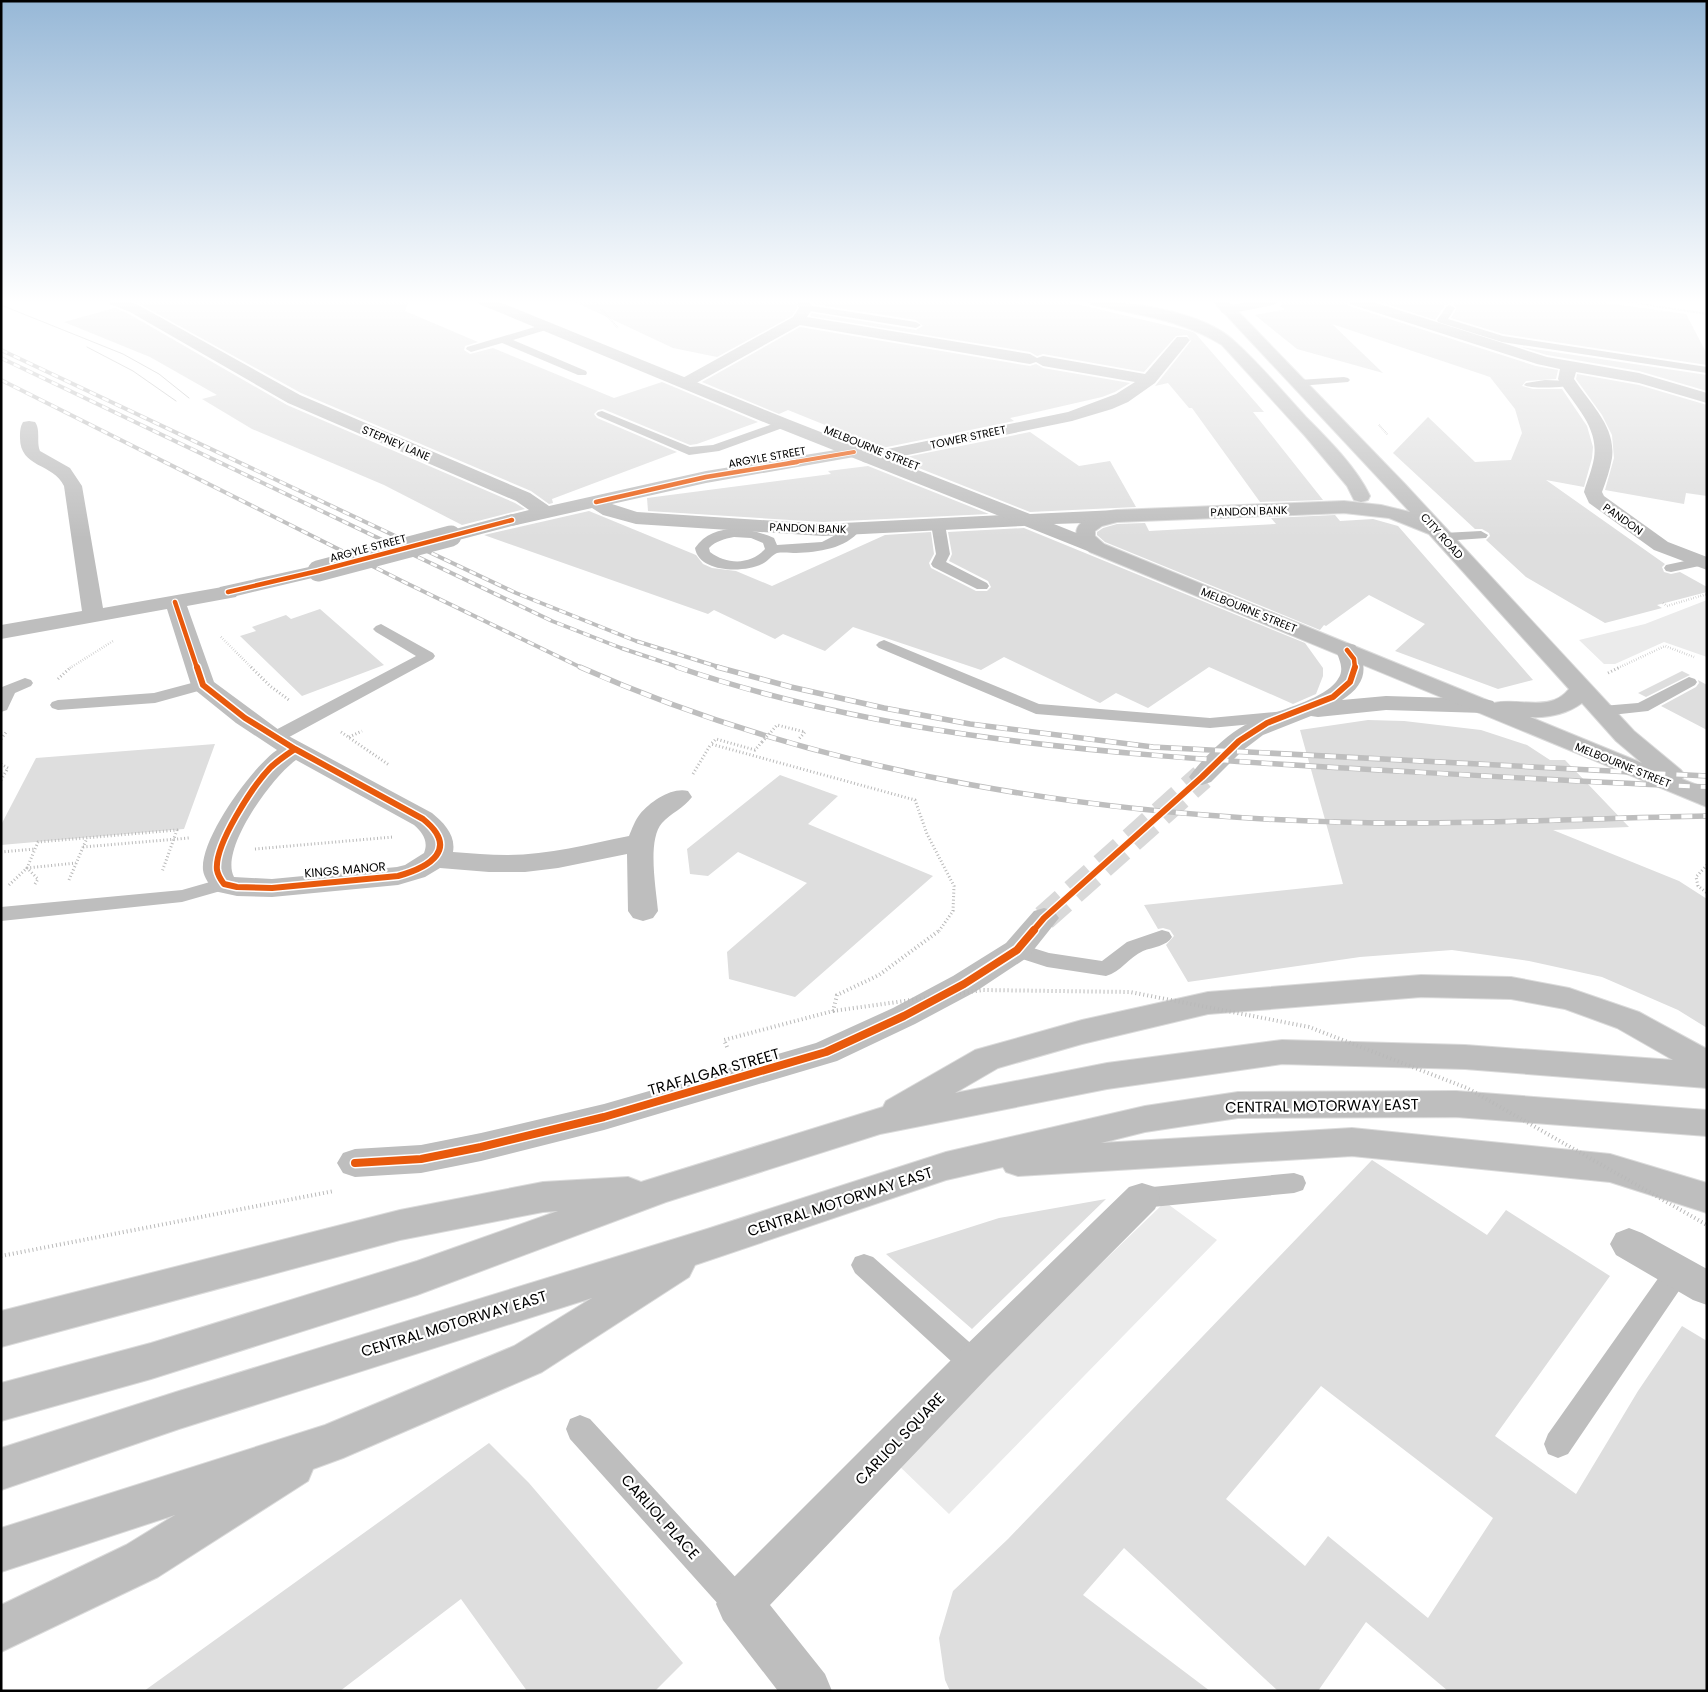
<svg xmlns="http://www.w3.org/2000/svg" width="1708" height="1692" font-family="Poppins,sans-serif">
  <rect width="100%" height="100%" fill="#fff"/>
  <path fill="#ebebeb" d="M1707,600V657L1664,642L1615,664H1604L1579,640L1645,624Z
    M1165,1202L1217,1240L949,1514L895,1462Z"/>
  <path fill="#dedede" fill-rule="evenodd" d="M140,301H409L405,311L478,342L465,346L464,350L470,354L493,348L614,398L662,382L758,422L697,444L690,445L603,409L598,410L594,414L597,418L677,452L552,499L553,503L549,504L531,491L301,393L136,302Z
    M573,301H797V308L792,316L717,357L673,348Z
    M811,301H1064L1190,331L1195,333L1264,412H1253L1323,500L1260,502L1192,408H1189L1168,383L1155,386L1191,341L1187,335L1176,336L1144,372L1043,354L1037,356L1030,352L810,316L812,313L916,330L923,326L916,320L813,304Z
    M1282,301H1346L1349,306L1536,366L1558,370L1556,379L1526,381L1522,386L1533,389H1562L1587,426L1593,447L1592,458L1584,487L1546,480L1665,564L1662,567L1664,572L1671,574L1680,572L1707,587V592L1657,605L1662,608L1605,623L1526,577L1486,540L1490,536L1489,533L1482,529H1475L1393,453L1428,417L1475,462L1511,460L1522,433L1515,409L1490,377L1332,324L1383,373L1297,349L1255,315L1287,309L1280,307Z
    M1377,301H1592L1686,314L1707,354V365L1503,334L1451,318L1457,308L1451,303L1445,305L1435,320Z
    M115,308L129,314L287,405L515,503L525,509L462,525L384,485L252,429L202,399L217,395L150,357L64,322Z
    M800,327L1030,366L1036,364L1043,368L1130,383L1115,392L1102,397L1010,418L1014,421L882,448L788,410L779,414L702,382Z
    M1521,347L1707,375V391L1639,371L1547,355Z
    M1577,374L1639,385L1707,405V496L1686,493L1684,504L1605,490L1614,458L1612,435L1602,415L1576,379Z
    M1030,432L1079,466L1110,461L1136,507L1030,512L901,461L912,460L906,457Z
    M868,466L989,514L823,522L648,511L647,498L831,474L828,471Z
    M589,511L696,555L703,564L712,568L736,571L772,586L885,535L931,532L934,554L929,563L931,568L976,591H987L991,587L988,581L949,561L952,554L948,532L1024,528L1305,643L1323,668V676L1316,694L1293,704L1209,667L1148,708L1116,693L1100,703L1004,657L981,670L853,627L825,651L783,634L775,639L714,610L708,614L484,535Z
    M1335,515L1340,521L1373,519L1398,526L1533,680L1498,689L1395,651L1425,624L1369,595L1326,626L1324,625L1320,630L1105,542L1097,535V532L1103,528L1117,524L1145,523L1149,531L1276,524L1271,518Z
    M320,609L384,665L302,696L240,636L256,631L252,627L286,615L291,619Z
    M1682,671L1690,675L1646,697L1638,693Z
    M1698,680L1707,685V730L1661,706L1696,687L1699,683Z
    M1368,720L1404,721L1481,730L1527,745L1550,760H1565L1629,827L1553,830L1679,881L1707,899V1028L1678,1010L1602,977L1529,961L1452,950L1360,957L1188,982L1166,945L1174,936L1170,930L1163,928L1158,929L1144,905L1343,884L1300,730Z
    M215,744L184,829L1,845V825L36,758Z
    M780,775L838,796L808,824L933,876L795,997L729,979L727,952L807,883L738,852L708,876L690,874L687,849Z
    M1372,1160L1487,1235L1506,1210L1610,1276L1495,1436L1576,1494L1638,1391L1682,1326L1707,1341V1691H1448L1366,1622L1318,1691H1278L1124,1548L1083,1595L1210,1691H950L945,1680L939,1638L953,1591L1008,1539ZM1321,1386L1493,1518L1428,1618L1328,1536L1305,1566L1226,1499Z
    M1106,1199L972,1329L886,1254L999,1218Z
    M489,1443L529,1483L683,1663L655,1691H527L461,1599L340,1691H144Z"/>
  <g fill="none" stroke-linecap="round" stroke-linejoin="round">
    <path stroke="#d9d9d9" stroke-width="26" stroke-dasharray="26 13" stroke-linecap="butt" d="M1044,918L1202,777"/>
    <g stroke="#dbdbdb" stroke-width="2">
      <path id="primary" d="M1089,301C1129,301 1203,312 1233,340C1259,363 1282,391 1306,417C1328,439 1357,468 1370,496L1368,500L1361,502L1354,500L1347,486L1305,436L1222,345C1181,319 1136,315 1091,304Z
        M1213,301H1228L1405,484L1634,731L1681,770L1685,775L1682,779L1707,789V807L1090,552C1057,526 1091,514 1117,510L1344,501L1381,505L1410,512ZM1344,513L1389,518L1429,534L1569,689C1550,713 1519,697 1494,703L1104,544L1095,536V531L1102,526L1117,522ZM1582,703L1616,741L1642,763L1530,717C1548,718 1567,714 1582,703Z"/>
    </g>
    <g stroke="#dbdbdb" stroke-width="2">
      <path id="motorway" d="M1421,975L1511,977L1569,988L1639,1012L1707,1049V1088L1465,1069L1282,1064L1107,1089L880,1134L666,1202L417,1295L151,1379L1,1421V1383L151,1343L417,1261L558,1211L543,1212L400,1240L1,1347V1311L400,1210L543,1182L628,1177L641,1182L883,1107L886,1101L975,1050L1082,1020L1208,992ZM1421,997L1511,999L1565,1009L1617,1028L1673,1060L1465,1045L1282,1040L1107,1063L955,1093L998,1068L1082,1044L1208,1014Z
        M1456,1091L1707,1110V1136L1456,1117L1238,1118L1145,1132L1101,1143L1352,1128L1610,1154L1707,1183V1213L1610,1182L1352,1156L1018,1176L1006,1172L1003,1167L946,1180L695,1265L689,1277L542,1372L343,1458L313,1469L308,1481L158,1577L1,1652V1605L126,1545L175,1515L1,1572V1528L325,1425L514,1346L592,1298L179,1429L1,1490V1448L179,1391L707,1229L946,1152L1145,1106L1238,1092Z"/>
    </g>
    <path stroke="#b9b9b9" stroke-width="2" stroke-dasharray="0.5 1" stroke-linecap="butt" d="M594,301L618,328
      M1622,301L1707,314
      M1379,425L1388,435"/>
    <path stroke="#b9b9b9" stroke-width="2.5" stroke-dasharray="0.5 2" stroke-linecap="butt" d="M1663,603L1667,606L1707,594
      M221,637L252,668
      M70,668L113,641
      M1618,668L1665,646L1694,657"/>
    <path stroke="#b9b9b9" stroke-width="3" stroke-dasharray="1 2.5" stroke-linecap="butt" d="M251,667L270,686L289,700
      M1608,673L1620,667
      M58,679L71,667
      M341,732L389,765
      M771,732L777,725L805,732L798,740
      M349,737L362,731
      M1,739L7,731
      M762,742L755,750L716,739L711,744L915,800L927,834L954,886L953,911L939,931
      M1,764L8,768L1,780
      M693,774L711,744
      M83,847L189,838
      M255,849L393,837
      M1,852L35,849
      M1707,865L1696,877L1698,886L1707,893
      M69,880L87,838
      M35,884L38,879L27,868L38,842L177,830L162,872
      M9,885L27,868L76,863"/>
    <path stroke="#b9b9b9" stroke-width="4" stroke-dasharray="1 3" stroke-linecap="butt" d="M727,1047L724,1040L833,1011L837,995L879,975L940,930
      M1,1256L334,1191"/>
    <path fill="#bebebe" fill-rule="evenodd" d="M806,305L916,322L921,325L916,328L803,310L801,308Z
      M1450,305L1455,308L1448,319L1503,336L1707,367V373L1502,342L1438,322L1437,320L1447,306Z
      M545,324L549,325V329L513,340L586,371L587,373L586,375H578L502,343L471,352L466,349L467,347Z
      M1344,377L1348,378L1350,380L1348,382L1299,386L1293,383L1299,380Z
      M1545,380L1569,381L1575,384C1570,388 1529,389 1524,385L1526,383Z
      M602,411L690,447L713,445L784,420L790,424L788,426L719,451L689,455L598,416L596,414L598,412Z
      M938,520L945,524L950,554L946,562L987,583L989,586L987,589H977L933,567L931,564L936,554L931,524Z
      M853,526L860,530C846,549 818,552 796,553C791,553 783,552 777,553C772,555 767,562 762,564C744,573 699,573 695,548C713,522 749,527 774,538L777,545L822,542ZM734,537L751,538L763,543L765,549C751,565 727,565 710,552L709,548C716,541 724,539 734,537Z
      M1481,531L1488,535L1486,538L1443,541L1436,537L1443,533Z
      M1699,558L1704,559L1706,562L1704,565L1671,572L1666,571L1664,568L1666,565Z
      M381,624L433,653L435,656L433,659L280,742H268L266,738L268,734L416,656L376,632L373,629L376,626Z
      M884,640L1039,704L1210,718L1285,711L1291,712L1293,716L1291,720L1285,721L1210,728L1036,714L879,648L876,645L879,642Z
      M1689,677L1695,679L1697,682L1695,685L1648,711L1602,716L1596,715L1594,711L1596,707L1602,706L1638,703Z
      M25,678L31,680L33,683L31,686L15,693L7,710L1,712L2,687Z
      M203,680L209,682L211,685L209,688L155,703L58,710L52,708L50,705L52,702L58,700L154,693Z
      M224,878L231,880L234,884L231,888L182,902L1,921V907L182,890Z
      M1162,930L1169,932L1172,937C1167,946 1153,947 1143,951C1129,957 1121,972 1106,976L1047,967L1010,955L1007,950L1010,945L1017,943L1049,953L1102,961L1127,942Z
      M1294,1173L1303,1176L1306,1183L1303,1190L1294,1193L1142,1208L1133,1205L1130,1198L1133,1191L1142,1188Z
      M864,1254L873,1257L984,1355L988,1364L984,1373L974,1377L964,1373L855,1273L851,1265L855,1257Z
      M1678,1260L1687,1263L1691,1271L1687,1279L1568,1454L1558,1458L1548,1454L1544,1444L1548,1434L1669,1263Z
      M580,1415L590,1419L750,1593L755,1604L750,1615L739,1620L728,1615L570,1439L566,1429L570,1419Z"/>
    <path fill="#bebebe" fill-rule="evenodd" d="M512,514L519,516L522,520L519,524L451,542L444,540L441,536L444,532Z
      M318,565L325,567L328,571L325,575L228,598L220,597L217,592L220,587Z"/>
    <path fill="#bebebe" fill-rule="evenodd" d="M108,301H128L140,306L300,395L530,493L549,506L706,471L854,447L860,448L863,452L860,456L706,483L612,504L637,512L823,524L1023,514L1030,516L1033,520L1030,524L1023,526L823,536L636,524L603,515L592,508L512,526L505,524L502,520L505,516L529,510L516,501L288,403L130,312L110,304Z
      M799,301H809L813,308L807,317L1030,354L1037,358L1043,356L1145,374L1177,337H1187L1190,340L1155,383L1128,402L1112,409L1072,421L869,463L863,462L860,458L863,454L1068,412L1116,394L1135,382L1043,366L1036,362L1030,364L800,325L691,386H679L677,383L679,380L793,317L799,308L797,304Z
      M1250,301H1280L1273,305L1227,314L1222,313L1220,310L1222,307Z
      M1348,301H1370L1547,357L1639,373L1707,393V403L1639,383L1576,372L1574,379C1590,404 1616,426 1612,458C1610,470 1606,481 1602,492L1604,496L1668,542L1707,557V570L1654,550L1589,503L1584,492C1587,481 1592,470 1594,458C1599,426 1573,404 1558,379L1560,369L1537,364L1350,304Z
      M29,421L35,422C41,430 36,442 40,451L70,468L82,486L103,608L228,586L236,587L239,592L236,597L187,606L214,682L283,733L432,813C444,823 456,835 453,852C471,853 489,855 507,855C548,855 589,844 629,836C632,829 635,820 640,814C651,801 672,787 688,791L692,797C684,808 671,813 662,823C647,840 656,888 658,911L653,918L643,921L633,918L628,911L627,854L558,868L525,872H489L440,868L425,877L398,885L272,897L237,896L214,891C210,885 204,878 203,870C200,839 252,767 277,750L236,723L195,690L191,685L167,609L1,639V625L82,611L64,486C53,463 20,468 20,438C20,432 20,427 23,422ZM296,760L414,825C422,832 429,841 424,853L405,865L397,867L272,879L234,877C219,849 273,776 296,760Z
      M1347,643L1355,645C1370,667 1365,686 1342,700L1386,696L1484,699L1493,701L1496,706L1493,711L1484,713L1386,710L1318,717L1311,716L1263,735L1242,751L1211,782L1202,785L1193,782L1189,777C1203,758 1225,736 1245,725C1269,712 1325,701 1338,679C1345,669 1339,660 1336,650L1339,645Z
      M1044,908L1054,911L1059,918L1028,957L975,992L915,1024L837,1061L604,1130L481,1161L421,1173L355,1177L343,1173L337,1163L343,1153L355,1149L421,1145L481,1133L604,1104L816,1043L893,1008L953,976L1006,943L1034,911Z
      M1142,1183L1155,1187L1160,1198L1155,1209L988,1377L770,1605L825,1674L832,1691H778L723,1620L716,1604L723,1588L960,1351L1129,1187Z
      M1629,1228L1642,1233L1707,1269V1305L1693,1300L1616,1255L1610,1244L1616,1233Z"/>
    <path fill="#bebebe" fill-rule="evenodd" d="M477,301H497L790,420L1030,514L1117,510L1124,512L1127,516L1124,520L1117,522L1054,524L1104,544L1107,548L1104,552L1097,554L1090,552L778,428L479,304Z"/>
    <use href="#primary" fill="#bebebe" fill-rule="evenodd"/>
    <use href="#motorway" fill="#bebebe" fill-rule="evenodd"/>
    <path stroke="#bebebe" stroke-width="1" d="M1,305L123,354L159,374L189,398
      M87,347L133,371L176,401"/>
    <g stroke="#bebebe" stroke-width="4">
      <path id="rail-far1" d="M1,350L516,593L636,641L722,668
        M1,358L552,621L621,648L681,668
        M1,380L404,582L582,668"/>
    </g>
    <g stroke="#bebebe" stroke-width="5.5">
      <path id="rail" d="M580,667C827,777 1109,819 1378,823C1488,824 1597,818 1707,816
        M677,667C885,738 1108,754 1326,767C1453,774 1580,782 1707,787
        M717,667L791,687L884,708L970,724L1153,747L1707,776"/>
    </g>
    <use href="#rail-far1" stroke="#fff" stroke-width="2.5" stroke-dasharray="7" stroke-linecap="butt"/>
    <use href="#rail" stroke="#fff" stroke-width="4" stroke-dasharray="11" stroke-linecap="butt"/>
    <path stroke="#b9b9b9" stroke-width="3" stroke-dasharray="1 2.5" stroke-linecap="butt" d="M762,742L771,732"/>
    <path stroke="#b9b9b9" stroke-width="4" stroke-dasharray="1 3" stroke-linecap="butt" d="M833,1011L983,990L1130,992L1309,1027L1467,1088L1707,1225"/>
    <path stroke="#bebebe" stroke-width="21" d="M318,571L451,536"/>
    <g stroke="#fff" stroke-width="5.5">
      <path id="cycleway-far3" d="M789,463L854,452"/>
    </g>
    <g stroke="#fff" stroke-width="7">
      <path id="cycleway-far2" d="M596,502L706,477L797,462
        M228,592L318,571L512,520
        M175,602L197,668
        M1347,650L1354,659L1355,668"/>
    </g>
    <g stroke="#fff" stroke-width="9">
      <path id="cycleway-far1" d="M197,667L203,685L245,718L295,749
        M295,749L423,819C460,849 430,867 398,876L272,888L237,887L224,884C221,880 218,876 217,870C214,845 253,786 270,768C277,761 286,755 295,749Z
        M1033,931L1044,918L1202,777L1239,741L1267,723L1333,697L1350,682L1355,667"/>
    </g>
    <g stroke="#fff" stroke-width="11">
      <path id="cycleway" d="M355,1163L421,1159L481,1147L604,1117L826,1052L904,1016L964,984L1017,950L1034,930"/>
    </g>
    <use href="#cycleway-far3" stroke="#e8590c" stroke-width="4"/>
    <use href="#cycleway-far2" stroke="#e8590c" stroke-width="4.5"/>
    <use href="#cycleway-far1" stroke="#e8590c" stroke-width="6"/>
    <use href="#cycleway" stroke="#e8590c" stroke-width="8"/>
  </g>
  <linearGradient id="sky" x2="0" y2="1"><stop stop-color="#97b8d7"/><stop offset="0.56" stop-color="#fff"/><stop offset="1" stop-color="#fff" stop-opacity="0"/></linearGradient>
  <rect width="1708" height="538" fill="url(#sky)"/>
  <g text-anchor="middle" stroke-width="4.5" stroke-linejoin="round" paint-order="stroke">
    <g font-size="11" fill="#000" stroke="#fff">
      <text transform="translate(968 437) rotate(-12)" y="4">TOWER STREET</text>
      <text transform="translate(396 443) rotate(23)" y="4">STEPNEY LANE</text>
      <text transform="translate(872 448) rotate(22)" y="4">MELBOURNE STREET</text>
      <text transform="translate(767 457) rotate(-10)" y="4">ARGYLE STREET</text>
      <text transform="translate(1249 511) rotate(-2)" y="4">PANDON BANK</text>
      <text transform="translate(1623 519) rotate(35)" y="4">PANDON</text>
      <text transform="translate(808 528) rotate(2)" y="4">PANDON BANK</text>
      <text transform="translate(1442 536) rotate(48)" y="4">CITY ROAD</text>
      <text transform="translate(368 548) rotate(-15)" y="4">ARGYLE STREET</text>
      <text transform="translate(1249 610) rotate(22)" y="4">MELBOURNE STREET</text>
      <text transform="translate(1623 765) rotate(22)" y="4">MELBOURNE STREET</text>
    </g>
    <g font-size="12" fill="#000" stroke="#fff">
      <text transform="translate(345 870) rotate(-5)" y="4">KINGS MANOR</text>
    </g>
    <g font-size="15" fill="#000" stroke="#fff">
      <text transform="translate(714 1072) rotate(-16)" y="5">TRAFALGAR STREET</text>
      <text transform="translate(1322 1106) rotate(-1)" y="5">CENTRAL MOTORWAY EAST</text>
      <text transform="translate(840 1202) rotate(-18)" y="5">CENTRAL MOTORWAY EAST</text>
      <text transform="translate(454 1324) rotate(-17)" y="5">CENTRAL MOTORWAY EAST</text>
      <text transform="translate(900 1439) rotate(-46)" y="5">CARLIOL SQUARE</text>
      <text transform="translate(660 1517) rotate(48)" y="5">CARLIOL PLACE</text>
    </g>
  </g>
  <rect width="1708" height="1692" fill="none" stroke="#000000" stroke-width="5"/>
</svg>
